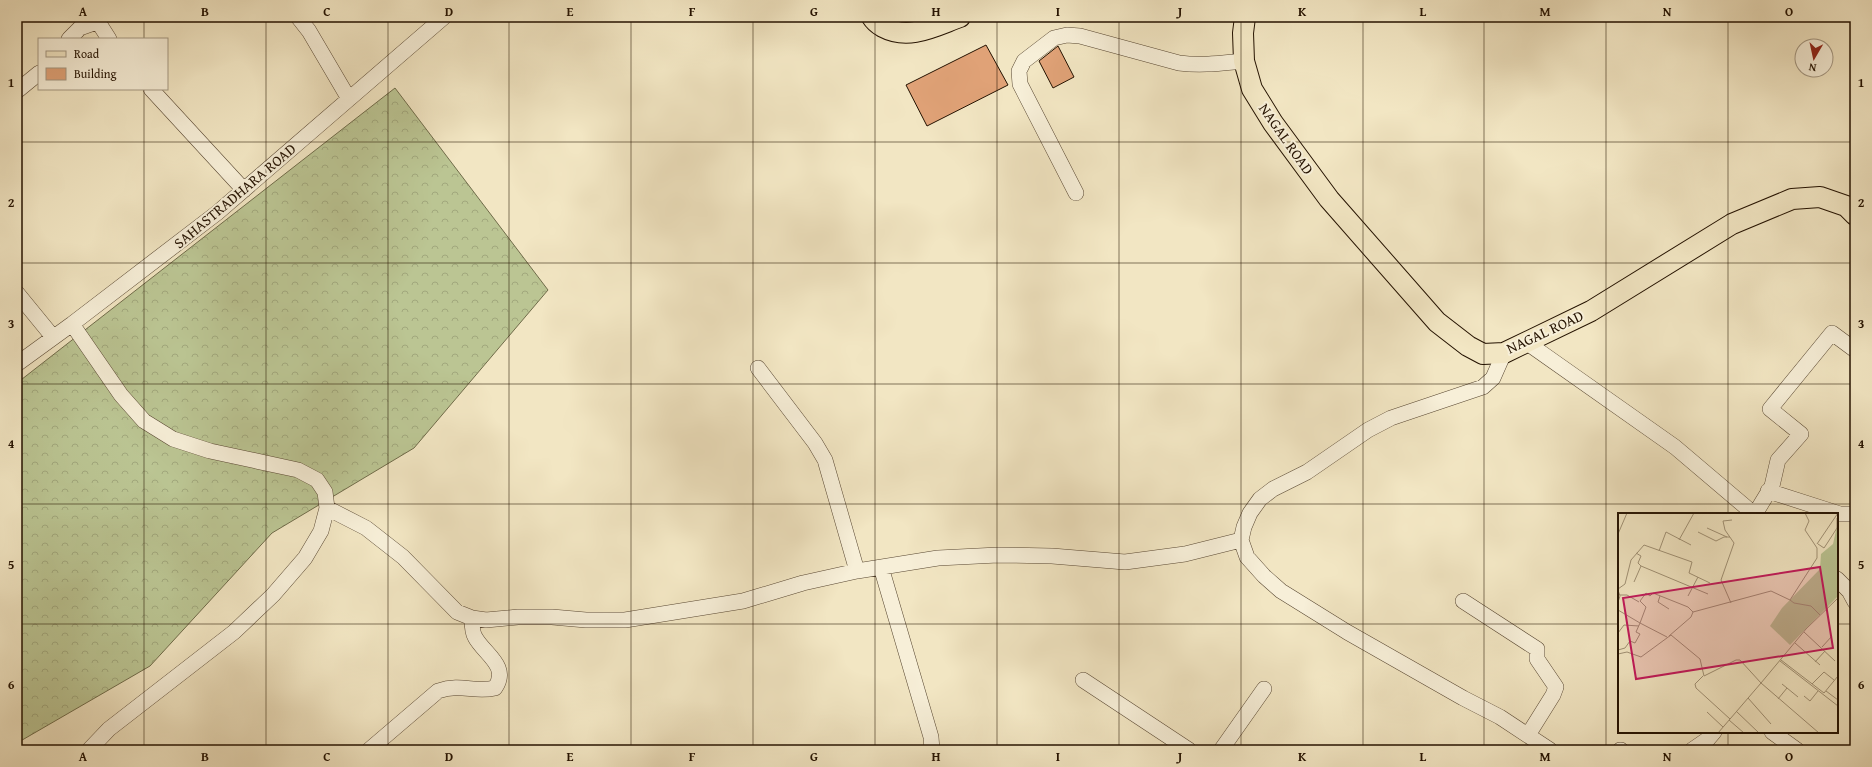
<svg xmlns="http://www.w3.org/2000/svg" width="1872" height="767" font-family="'Gentium Book Plus',serif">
  <defs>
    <pattern id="forest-crowns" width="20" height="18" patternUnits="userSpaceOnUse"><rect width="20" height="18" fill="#bbc593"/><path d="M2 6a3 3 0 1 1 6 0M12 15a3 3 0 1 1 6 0" fill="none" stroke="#a1a87d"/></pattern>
  </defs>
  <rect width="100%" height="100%" fill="#f2e6c3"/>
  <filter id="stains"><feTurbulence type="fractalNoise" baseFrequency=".005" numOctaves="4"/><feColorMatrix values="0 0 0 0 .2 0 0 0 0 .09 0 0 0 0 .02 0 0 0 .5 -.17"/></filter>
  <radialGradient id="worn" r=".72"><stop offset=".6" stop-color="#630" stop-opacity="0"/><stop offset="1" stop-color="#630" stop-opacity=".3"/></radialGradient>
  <path fill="url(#forest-crowns)" stroke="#706c4a" d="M395,88L548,290L414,448L272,533L150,666L17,743V383Z"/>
  <path fill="#e0a277" stroke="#241201" d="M986,45L1008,85L927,126L906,85Z
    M1058,46L1074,77L1053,88L1039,61Z"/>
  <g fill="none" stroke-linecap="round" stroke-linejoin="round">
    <g stroke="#584732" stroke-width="16">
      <path id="minor" d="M95,17L109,39
        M298,17L309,31L349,99
        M69,39L80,28L97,22
        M151,89L244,190
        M17,91L39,73
        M1076,193L1020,84L1019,71L1024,61L1054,38L1067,35L1080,36L1179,63C1202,66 1222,63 1244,61
        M17,293L53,337
        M72,324L121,395L144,421L173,439L210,451L298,470L317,480L325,492L327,508L321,531L305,558L273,595L234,632L109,729L89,750
        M1526,342L1675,447L1754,514
        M1504,353L1493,378L1483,387L1391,418L1368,430L1307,472L1273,489L1260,499L1250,513L1244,527L1241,540L1247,557L1264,576L1281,591L1347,632L1463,698L1500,717L1550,750
        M17,364L72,324L217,213L444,17
        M758,368L815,443L825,460L857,571
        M1768,491L1840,514H1855
        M327,508L366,528L403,557L457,612L472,618L486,620L518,617H552L586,620H625L743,601L803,583L857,571L938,558L998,555L1052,556L1125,562L1185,554L1241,540
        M1755,514L1772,486L1778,460L1801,434L1770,409L1832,333L1855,350
        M881,567L931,737L932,750
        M1837,579L1849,591L1855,602
        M1463,601L1537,649V659L1556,687L1553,695L1528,735
        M1083,680L1189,750
        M1772,732L1797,750
        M369,750L438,691C462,683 474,693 495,688C510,666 484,654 475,637C472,632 472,624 472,618
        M1221,750L1264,689
        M1620,750H1621
        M1692,750L1708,739L1714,732"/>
    </g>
    <g stroke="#241201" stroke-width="22">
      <path id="major" d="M872,17C875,22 878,24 883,27C909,41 935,26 960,17
        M1245,17L1243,33L1244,61L1252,89L1273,123L1329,199L1437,322L1468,346L1483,354L1504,353L1591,311L1732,224L1792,199L1820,197L1846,206L1855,215"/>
    </g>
    <use href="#minor" stroke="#f7efd8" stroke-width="15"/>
    <use href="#major" stroke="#f2e6c3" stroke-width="20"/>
  </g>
  <path fill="none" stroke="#241201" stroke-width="1" stroke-opacity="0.55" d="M144,17V39M266,17V750M388,17V750M509,17V750M631,17V750M753,17V750M875,17V750M997,17V750M1119,17V750M1241,17V750M1363,17V750M1484,17V750M1606,17V750M1728,17V514M144,89V750M17,142H1855M17,263H1855M17,384H1855M17,504H1855M17,624H1619M1837,624H1855M1728,732V750"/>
  <g text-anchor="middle" stroke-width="4" stroke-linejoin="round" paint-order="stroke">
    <g font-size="15" fill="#241201" stroke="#f7efd8">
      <text transform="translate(1286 139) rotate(55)" y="5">NAGAL ROAD</text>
      <text transform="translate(235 196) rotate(-40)" y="5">SAHASTRADHARA ROAD</text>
      <text transform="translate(1545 332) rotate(-25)" y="5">NAGAL ROAD</text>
    </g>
  </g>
  <g transform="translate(1618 513)">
    <rect width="220" height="220" fill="#f2e6c3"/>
    <path d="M220,9V83L172,132L152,113L164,95L202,56L203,41L215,31Z" fill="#bbc593"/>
    <path fill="none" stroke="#a09175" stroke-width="1" d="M187,0L191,8L187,17L199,35V45L172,87L176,90L193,93L202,102M89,15L109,24M80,19L98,28L106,24H112M0,21L9,0M61,27L76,0M199,31L220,0M200,31L206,35L210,29L219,15V5M41,38L48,19L73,32M18,40L23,43L20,50L23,53L90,81M16,69L23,53M0,76L7,71L13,47L26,32L74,49L71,60L92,70M0,77L2,83L0,89M2,82H9L21,89M42,83L40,89L51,96M70,83L80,64M113,90L103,67L116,30L107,17L105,8L114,7M0,97L22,110L18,119L22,121L17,130L12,128L7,135L0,137M75,99L153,78L172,87M186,119L217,148M0,120L6,112L21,113M49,124L22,110L28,94L22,88L28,80L32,83L35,80L70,94L75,99L73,104L51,123M177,130L202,152M204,134L214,123M0,141L9,139L23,144L53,122L82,146L86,163L118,147H122L143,170L100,220M163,147L206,180M162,148L220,193M197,149L207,138M85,163L77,171L78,175L112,206M194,171L206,159L216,167M169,175L180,184M208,178L220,187M206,180L220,163M186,183L192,188L200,178M130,185L153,211M160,186L169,175L164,171M118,198L141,220M89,199L105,214M111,207L126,220M201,220L143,170L188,116L220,85"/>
    <path fill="#c2185b" fill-opacity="0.15" stroke="#c2185b" stroke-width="2" d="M202,54L215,135L18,166L5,85Z"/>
    <rect width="220" height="220" fill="none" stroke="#241201" stroke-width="2"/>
  </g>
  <rect width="1872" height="767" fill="none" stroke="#f2e6c3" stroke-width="44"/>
  <rect x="38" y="38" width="130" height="52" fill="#f7efd8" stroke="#a39782"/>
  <rect x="46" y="51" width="20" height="6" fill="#f2e6c3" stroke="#a39782"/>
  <text x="74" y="58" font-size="12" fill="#241201">Road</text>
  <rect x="46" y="68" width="20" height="12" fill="#e0a277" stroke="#a39782"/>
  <text x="74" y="78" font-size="12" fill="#241201">Building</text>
  <g transform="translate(1814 58) rotate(189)"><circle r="19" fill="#f7efd8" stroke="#a39782"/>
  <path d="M0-3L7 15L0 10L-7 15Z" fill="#8f2418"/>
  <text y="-6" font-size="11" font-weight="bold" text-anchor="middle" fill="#241201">N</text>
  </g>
  <rect x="22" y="22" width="1828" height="723" fill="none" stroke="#241201" stroke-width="1.5"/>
  <g font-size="13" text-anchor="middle" font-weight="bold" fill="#241201">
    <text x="83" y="16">A</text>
    <text x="205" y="16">B</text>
    <text x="327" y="16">C</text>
    <text x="449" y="16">D</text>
    <text x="570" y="16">E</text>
    <text x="692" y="16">F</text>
    <text x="814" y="16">G</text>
    <text x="936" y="16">H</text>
    <text x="1058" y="16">I</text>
    <text x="1180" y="16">J</text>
    <text x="1302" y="16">K</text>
    <text x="1423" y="16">L</text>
    <text x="1545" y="16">M</text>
    <text x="1667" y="16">N</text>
    <text x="1789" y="16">O</text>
    <text x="11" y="87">1</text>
    <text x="1861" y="87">1</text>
    <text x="11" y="207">2</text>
    <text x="1861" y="207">2</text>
    <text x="11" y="328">3</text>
    <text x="1861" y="328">3</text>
    <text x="11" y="448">4</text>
    <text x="1861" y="448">4</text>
    <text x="11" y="569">5</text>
    <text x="1861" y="569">5</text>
    <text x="11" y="689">6</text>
    <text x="1861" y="689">6</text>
    <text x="83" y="761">A</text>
    <text x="205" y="761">B</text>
    <text x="327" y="761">C</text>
    <text x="449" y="761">D</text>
    <text x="570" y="761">E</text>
    <text x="692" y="761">F</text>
    <text x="814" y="761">G</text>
    <text x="936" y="761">H</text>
    <text x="1058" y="761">I</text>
    <text x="1180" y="761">J</text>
    <text x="1302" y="761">K</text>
    <text x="1423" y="761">L</text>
    <text x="1545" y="761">M</text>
    <text x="1667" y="761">N</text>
    <text x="1789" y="761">O</text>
  </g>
  <rect width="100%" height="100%" filter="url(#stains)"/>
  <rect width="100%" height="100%" fill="url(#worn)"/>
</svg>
